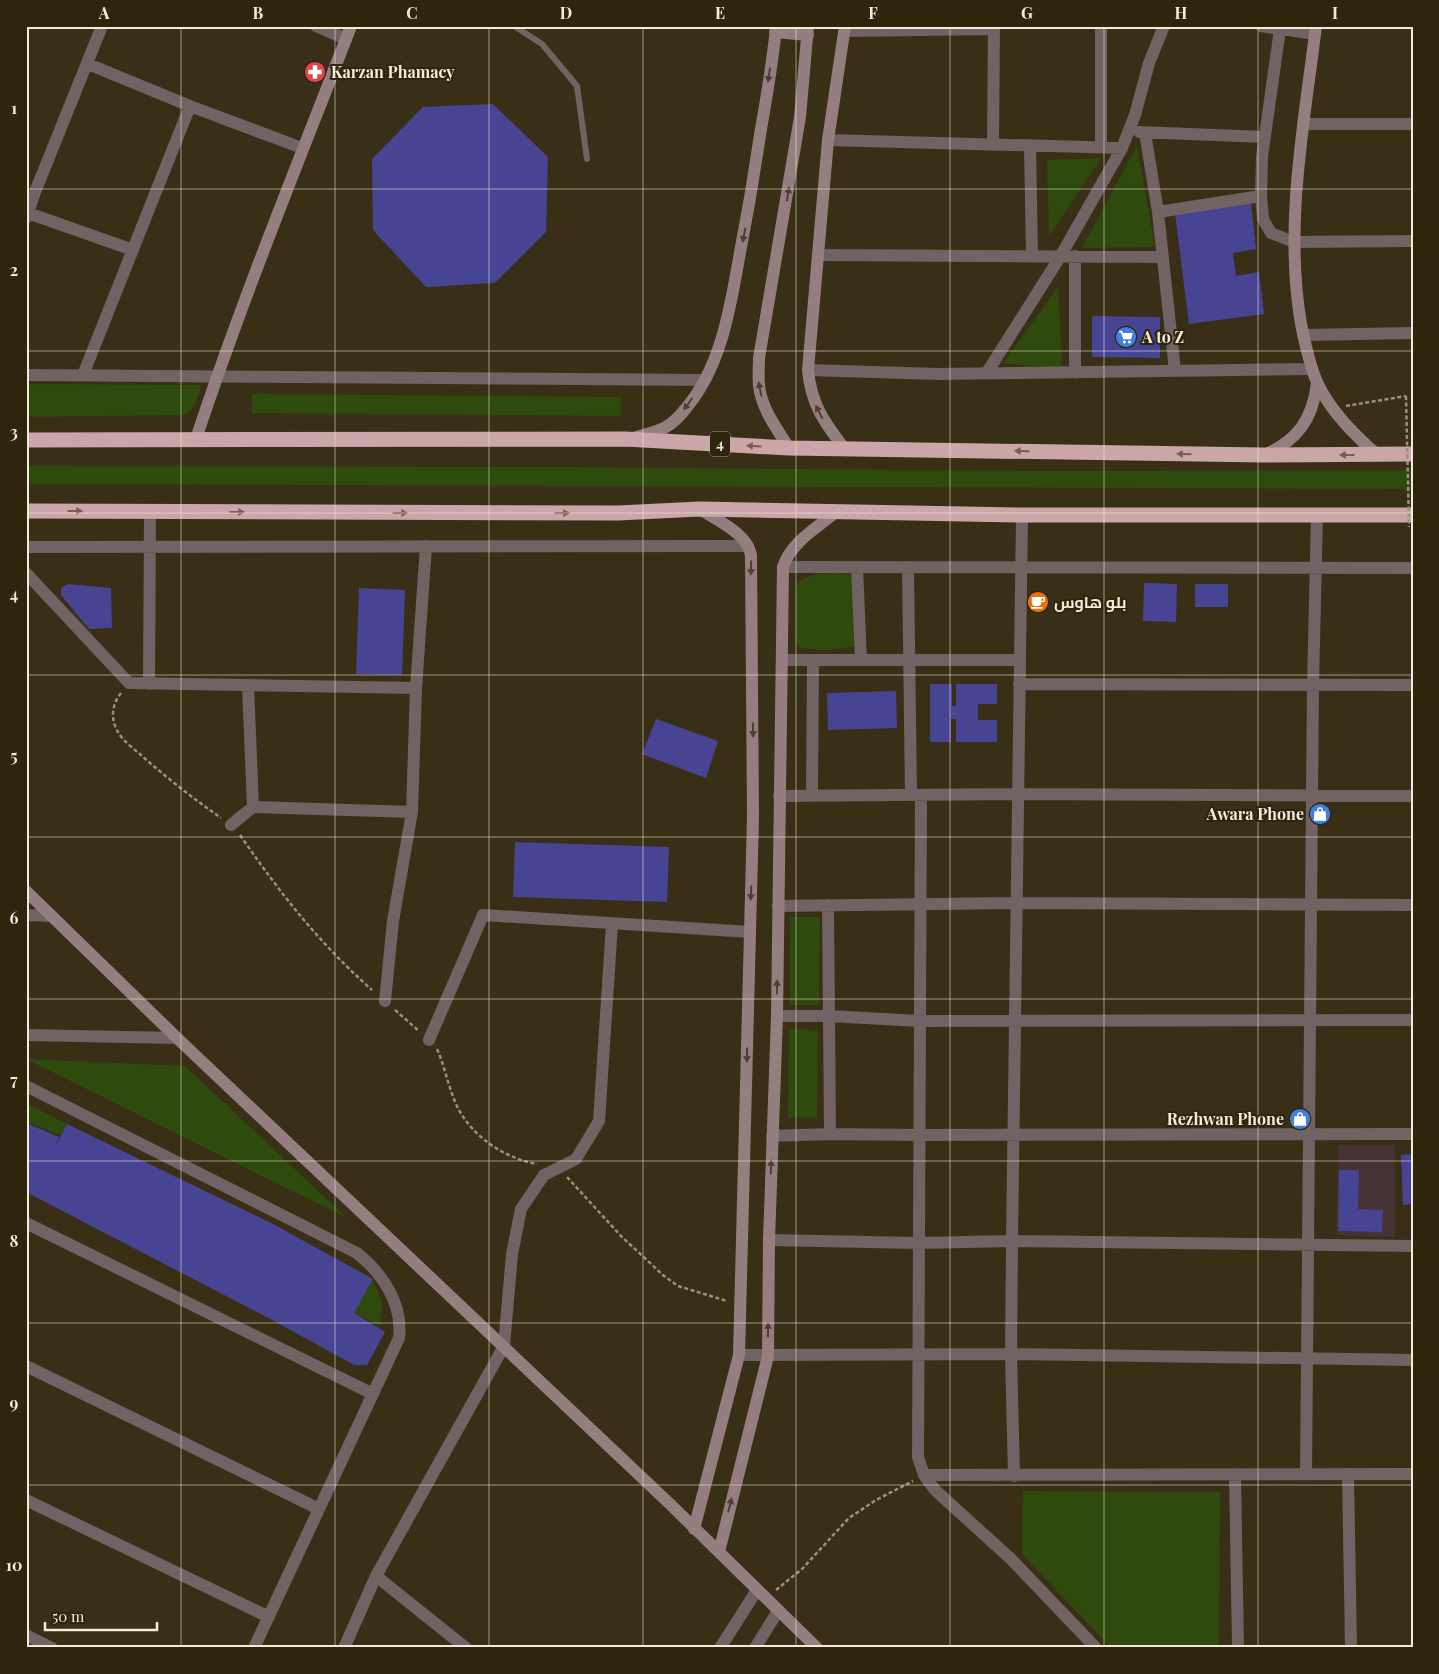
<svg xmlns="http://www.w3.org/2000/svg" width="1439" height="1674" font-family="'Playfair Display',Cairo,serif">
  <rect width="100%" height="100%" fill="#392f16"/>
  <path fill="#463235" d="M1338,1145H1395V1237L1337,1235Z"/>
  <path fill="#2e4a0c" d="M1137,146L1155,247L1082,248Z
    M1101,158L1049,236L1047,160Z
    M1058,287L1062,369L1003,363Z
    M26,384L201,385C197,398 196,412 181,415L26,417Z
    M252,394L621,397V416L252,413Z
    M26,466L569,467L1042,471L1413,470V489L26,484Z
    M852,574L855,647L825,650L799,648L796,640V586C803,571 837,573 852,574Z
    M790,917H820L819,1005H790Z
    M789,1029L818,1030L817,1118L788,1117Z
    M26,1059L185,1066L347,1218Z
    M26,1103L67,1124L61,1135L26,1122Z
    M373,1279L382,1304L380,1326L354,1313Z
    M1023,1491L1220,1492L1219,1648H1111L1022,1554Z"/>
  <path fill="#484494" d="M493,104L548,157L546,232L495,283L426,287L373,230L372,159L423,107Z
    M1251,204L1256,249L1233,253L1236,276L1259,272L1264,314L1189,324L1175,213Z
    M1092,316L1160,317V358L1092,357Z
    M1144,583L1177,584L1176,622L1143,621Z
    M68,584L111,588L112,628L89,629L61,595V588Z
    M1195,584H1228V607H1195Z
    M359,588L405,590L402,675L356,674Z
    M930,684H952V706H956V684H997V704H978V720H997V742H956V719H951V742H930Z
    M896,691L897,728L828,730L827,693Z
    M656,719L718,741L706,778L642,754Z
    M515,842L669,847L667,902L513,897Z
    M26,1123L59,1137L56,1145L67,1124L273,1224L373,1279L354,1313L385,1332L367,1365H354L276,1322L26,1192Z
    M1413,1154V1204L1403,1205L1401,1155Z
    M1339,1170H1359L1358,1209L1383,1210L1382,1232L1338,1231Z"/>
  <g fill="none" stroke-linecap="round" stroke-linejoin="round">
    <path stroke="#99917d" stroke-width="2.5" stroke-dasharray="4 2.5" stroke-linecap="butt" d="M1346,406L1406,396
      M121,693C112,704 110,719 118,732C123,741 134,749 142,756C167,778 194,799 221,818
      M240,835C280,893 319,943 372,990
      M395,1010L419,1031
      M437,1049C445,1067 448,1086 456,1104C470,1135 503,1158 537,1164
      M567,1177L621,1236L664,1276L678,1286L727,1301
      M776,1590L802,1569L849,1518L876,1500L913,1481"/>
    <path stroke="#716263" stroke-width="6" d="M514,26L542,44L577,86L587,159"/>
    <path stroke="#716263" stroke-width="12" d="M316,26L346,39
      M1261,26L1315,34
      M1280,29L1262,157L1261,196L1263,219L1271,233L1294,242L1413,241
      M845,31L994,29
      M88,64L190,106L302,148
      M1303,124H1413
      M1139,132L1265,137
      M1145,133L1158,212L1175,371
      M828,140L1122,148
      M993,144L994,26
      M1030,145L1032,256
      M1101,147V26
      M1158,212L1261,196
      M28,213L133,250
      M26,218L35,192L102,26
      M818,255L1163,257
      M1075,256V373
      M1303,335L1413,333
      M808,370L938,374L1312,369
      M986,374L1060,257L1122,148L1135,115L1149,63L1164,26
      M26,375L704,380
      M83,375L190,106
      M26,547L748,546
      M783,567L1413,568
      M857,567L861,660
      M908,567L911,795
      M26,573L129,683L416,688
      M782,660H1019
      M149,684L150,512
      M1019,684L1413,685
      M248,685L253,807
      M921,795L918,1457L924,1475L935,1490L1011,1559L1096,1648
      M779,796L1017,794L1413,796
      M812,796L813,660
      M231,825L253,807L412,812
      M828,905L830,1134
      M778,906L1016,903L1413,905
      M26,915L51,916
      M385,1001L393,921L412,812L416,688L426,546
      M777,1016H829L920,1021L1413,1020
      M26,1035L177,1038
      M429,1040L483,915L750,932
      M26,1086L357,1253C383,1274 403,1304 399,1338L254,1648
      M772,1136L830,1134L919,1135L1413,1134
      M26,1223L373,1394
      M769,1240L918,1243L1012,1241L1413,1246
      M739,1355L1011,1354L1413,1360
      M26,1366L319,1509
      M1235,1474L1238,1648
      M1306,1474L1313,685L1317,515
      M1348,1474L1351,1648
      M924,1475L1413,1474
      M1014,1476L1011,1354L1012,1241L1022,515
      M26,1500L269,1617
      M376,1576L466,1648
      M26,1635L52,1648
      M344,1648L376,1576L504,1346L512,1254L521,1209L544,1175L576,1159L599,1121L612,924
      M720,1648L757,1590
      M755,1648L778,1611"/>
    <path stroke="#957e80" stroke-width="12" d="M1316,26C1304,125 1284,225 1301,324C1305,343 1309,364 1317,382C1330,411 1354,434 1377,455
      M775,32L808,35
      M636,437C661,431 671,428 687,407C721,366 730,309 739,258C747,217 754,176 760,135C766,99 773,63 776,26
      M196,439C242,299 298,164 351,26
      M789,448C777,429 761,408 759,385C758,376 759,367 759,358L800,117L808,26
      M844,448C824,422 811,404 808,370L828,140L845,26
      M1264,455C1297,441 1313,419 1317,383
      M26,891L177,1038L671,1505L817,1648
      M694,1529L739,1355L753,817L751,555C747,533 718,521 700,509
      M719,1552L768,1356L769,1240L777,1016L783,567C791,542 817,528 836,512"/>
    <path stroke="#caa6a9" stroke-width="15" d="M26,440L625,439L789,448L1263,455L1413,454
      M26,511L618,513L700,509L1022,515H1413"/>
    <path stroke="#99917d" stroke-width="2.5" stroke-dasharray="4 2.5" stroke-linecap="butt" d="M1406,396L1409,527"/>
  </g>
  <defs><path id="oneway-solid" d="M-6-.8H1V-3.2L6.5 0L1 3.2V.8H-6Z" transform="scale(1.25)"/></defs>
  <g fill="#4e402f">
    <use href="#oneway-solid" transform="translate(769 75) rotate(98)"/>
    <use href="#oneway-solid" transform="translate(788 194) rotate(-81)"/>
    <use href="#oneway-solid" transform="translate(744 235) rotate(101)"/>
    <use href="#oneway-solid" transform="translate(760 389) rotate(-101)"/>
    <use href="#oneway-solid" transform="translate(688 404) rotate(126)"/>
    <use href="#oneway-solid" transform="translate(819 412) rotate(-117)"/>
    <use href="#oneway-solid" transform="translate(751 568) rotate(91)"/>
    <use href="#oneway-solid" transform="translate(753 730) rotate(89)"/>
    <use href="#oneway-solid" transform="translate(751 893) rotate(92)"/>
    <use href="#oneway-solid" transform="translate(777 987) rotate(-89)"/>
    <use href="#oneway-solid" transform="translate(747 1055) rotate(91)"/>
    <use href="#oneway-solid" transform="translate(771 1167) rotate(-88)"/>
    <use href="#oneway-solid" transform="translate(768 1330) rotate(-89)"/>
    <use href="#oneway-solid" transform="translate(730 1505) rotate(-76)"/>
  </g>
  <g fill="#755f53">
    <use href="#oneway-solid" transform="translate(754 446) rotate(-177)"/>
    <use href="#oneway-solid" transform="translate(1022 451) rotate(-179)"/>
    <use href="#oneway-solid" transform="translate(1184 454) rotate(-179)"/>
    <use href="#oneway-solid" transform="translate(1347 455) rotate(180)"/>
    <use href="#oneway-solid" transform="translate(75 511)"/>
    <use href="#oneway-solid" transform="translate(237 512)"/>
    <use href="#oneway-solid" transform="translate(400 513)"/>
    <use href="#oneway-solid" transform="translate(562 513)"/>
  </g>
  <path fill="none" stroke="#f2ebdc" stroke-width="1" stroke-opacity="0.55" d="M181,26V1648M335,26V1648M489,26V1648M643,26V1648M796,26V1648M950,26V1648M1104,26V1648M1258,26V1648M26,189H1413M26,351H1413M26,513H1413M26,675H1413M26,837H1413M26,999H1413M26,1161H1413M26,1323H1413M26,1485H1413"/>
  <defs>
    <g id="pharmacy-disc" transform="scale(1.125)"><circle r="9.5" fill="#e0444e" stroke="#2f250c"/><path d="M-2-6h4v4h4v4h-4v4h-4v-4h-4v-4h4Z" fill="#fff"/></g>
    <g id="supermarket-disc" transform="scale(1.125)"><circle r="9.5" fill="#3f7fe0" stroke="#2f250c"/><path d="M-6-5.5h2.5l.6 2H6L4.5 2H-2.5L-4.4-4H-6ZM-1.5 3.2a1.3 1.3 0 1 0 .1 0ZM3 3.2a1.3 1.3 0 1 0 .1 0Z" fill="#fff"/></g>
    <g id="cafe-disc" transform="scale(1.125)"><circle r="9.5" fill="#e8710a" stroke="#2f250c"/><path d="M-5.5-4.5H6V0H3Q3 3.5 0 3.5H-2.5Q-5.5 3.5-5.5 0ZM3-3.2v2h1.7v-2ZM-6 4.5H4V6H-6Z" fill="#fff"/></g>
    <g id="shop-disc" transform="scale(1.125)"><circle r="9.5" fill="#3f7fe0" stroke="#2f250c"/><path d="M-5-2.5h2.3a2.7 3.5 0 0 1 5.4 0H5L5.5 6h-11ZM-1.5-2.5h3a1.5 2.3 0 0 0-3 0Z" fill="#fff"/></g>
  </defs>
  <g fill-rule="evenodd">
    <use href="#pharmacy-disc" x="315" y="72"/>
    <use href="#supermarket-disc" x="1126" y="337"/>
    <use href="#cafe-disc" x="1038" y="602"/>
    <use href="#shop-disc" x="1320" y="814"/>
    <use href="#shop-disc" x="1300" y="1119"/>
  </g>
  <g text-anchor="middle" stroke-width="4" stroke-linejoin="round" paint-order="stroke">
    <rect fill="#2f250c" stroke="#b8b09e" stroke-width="1" x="710" y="431.5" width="20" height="25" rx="4"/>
    <g font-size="15" font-weight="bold" fill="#f2ebdc">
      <text x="720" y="449">4</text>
    </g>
    <g font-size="16" font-weight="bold" fill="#f2ebdc" stroke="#2f250c" text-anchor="start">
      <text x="331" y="78">Karzan Phamacy</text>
      <text x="1142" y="343">A to Z</text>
      <text x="1054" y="608">بلو هاوس</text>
      <text x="1304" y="820" text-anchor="end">Awara Phone</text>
      <text x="1284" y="1125" text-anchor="end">Rezhwan Phone</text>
    </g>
  </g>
  <rect width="1439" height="1674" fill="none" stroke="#2f250c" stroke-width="55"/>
  <path d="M45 1622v8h112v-8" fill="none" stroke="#f2ebdc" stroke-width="2.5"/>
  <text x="52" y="1622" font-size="15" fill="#f2ebdc" stroke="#2f250c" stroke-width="4" paint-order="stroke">50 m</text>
  <rect x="28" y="28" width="1384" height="1618" fill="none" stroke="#f2ebdc" stroke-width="2"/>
  <g font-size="16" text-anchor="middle" font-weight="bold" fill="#f2ebdc">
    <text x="104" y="19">A</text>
    <text x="258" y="19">B</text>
    <text x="412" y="19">C</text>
    <text x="566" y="19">D</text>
    <text x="720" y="19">E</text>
    <text x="873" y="19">F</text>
    <text x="1027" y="19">G</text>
    <text x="1181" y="19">H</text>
    <text x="1335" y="19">I</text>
    <text x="14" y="114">1</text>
    <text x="14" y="276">2</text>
    <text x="14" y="438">3</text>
    <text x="14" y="600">4</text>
    <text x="14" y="762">5</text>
    <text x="14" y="924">6</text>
    <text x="14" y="1086">7</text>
    <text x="14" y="1247">8</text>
    <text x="14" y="1409">9</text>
    <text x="14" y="1571">10</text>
  </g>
</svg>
